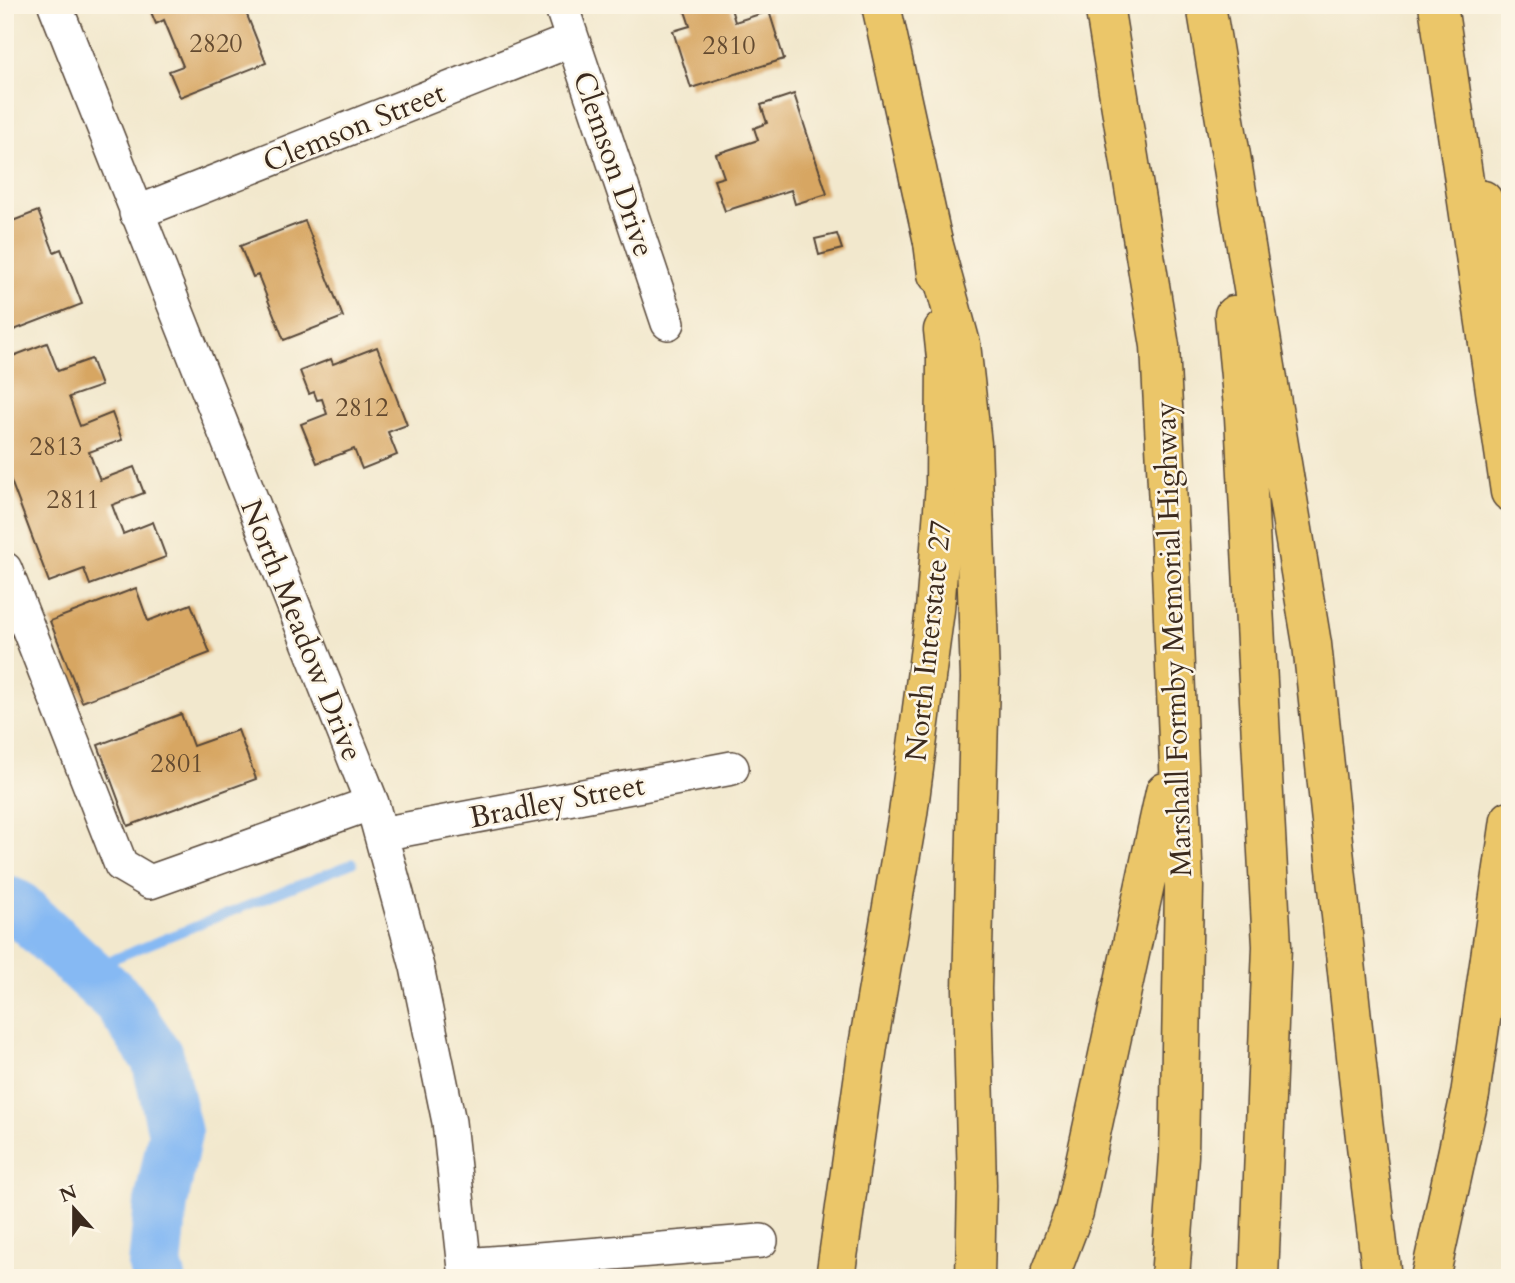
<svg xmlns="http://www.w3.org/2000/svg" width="1515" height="1283" font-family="Cardo,serif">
  <rect width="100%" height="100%" fill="#fcf5e5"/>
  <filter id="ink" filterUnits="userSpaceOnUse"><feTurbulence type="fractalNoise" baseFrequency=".0143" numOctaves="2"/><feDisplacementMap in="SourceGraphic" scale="14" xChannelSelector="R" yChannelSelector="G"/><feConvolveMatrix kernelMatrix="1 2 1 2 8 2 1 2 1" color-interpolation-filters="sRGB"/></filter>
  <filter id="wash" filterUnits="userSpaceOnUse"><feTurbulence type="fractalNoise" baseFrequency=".00686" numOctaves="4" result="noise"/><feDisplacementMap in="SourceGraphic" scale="28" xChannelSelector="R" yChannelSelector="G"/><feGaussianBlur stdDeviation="1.57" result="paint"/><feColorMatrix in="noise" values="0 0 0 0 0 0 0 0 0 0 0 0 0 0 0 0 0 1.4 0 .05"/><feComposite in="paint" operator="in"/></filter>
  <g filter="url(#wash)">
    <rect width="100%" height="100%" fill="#f2e8cd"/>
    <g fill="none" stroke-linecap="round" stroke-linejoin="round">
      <path stroke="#86b9f3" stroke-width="9" d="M86,970L353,863"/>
      <path stroke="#86b9f3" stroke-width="54" d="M5,902L17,907L120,1002L158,1059L175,1133L161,1203L155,1266L159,1278"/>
    </g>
    <g id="blocks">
      <path fill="#d7a662" d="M148,5H243L266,63L180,97L169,71L183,66L164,20L156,24Z
        M683,5H730L735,22L769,11L784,59L691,88L673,31L690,26Z
        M794,94L827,194L795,204L791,190L725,211L714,180L724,177L716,154L758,140L754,128L767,123L761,105Z
        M38,211L54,252L61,249L82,304L14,330L5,309V256L9,254L5,224Z
        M305,221L343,317L284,340L258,275L253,277L240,246Z
        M837,234L842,249L819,255L815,239Z
        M47,343L58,371L91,359L101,386L69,397L80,426L112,413L122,440L89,452L100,480L134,467L144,493L112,505L123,534L153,522L166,557L90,585L84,569L49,582L5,465V359Z
        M377,347L407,425L388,432L397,455L362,469L354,449L317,463L301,424L327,414L322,399L317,400L314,392L309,394L300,371L331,359L333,364Z
        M136,588L148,621L191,604L210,653L82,702L50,621Z
        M181,714L193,746L238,730L256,779L128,826L98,745Z"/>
    </g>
  </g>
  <g filter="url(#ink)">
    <use href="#blocks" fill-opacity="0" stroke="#564638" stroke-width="2"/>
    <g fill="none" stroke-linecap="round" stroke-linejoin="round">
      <g stroke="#564638" stroke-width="36">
        <path id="minor" d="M55,5L372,803L417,967L449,1122L466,1278
          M561,5L668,323
          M136,213L572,40
          M5,569L121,865L150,882L372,803
          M381,834L732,768
          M465,1265L761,1241"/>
      </g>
      <g stroke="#564638" stroke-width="41">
        <path id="major" d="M881,5L933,242L937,274
          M1483,200L1510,325
          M835,1278L868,1046L908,814L935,610L945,484L946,358L943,330"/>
      </g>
      <g stroke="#564638" stroke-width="41">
        <path id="highway" d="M1104,5L1160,346L1170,545L1184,887L1179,1156L1170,1278
          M1206,5L1312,644L1362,1112L1382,1278
          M1438,5L1510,492
          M933,242L961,344L972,444L980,678L972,989L977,1185L975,1278
          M1234,315L1244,417L1272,946L1259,1278
          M1049,1278L1074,1212L1165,792
          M1430,1278L1470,1095L1510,820"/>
      </g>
      <use href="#minor" stroke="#fff" stroke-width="33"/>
      <use href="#major" stroke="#ebc669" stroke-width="38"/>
      <use href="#highway" stroke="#ebc669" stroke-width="38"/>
    </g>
  </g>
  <g text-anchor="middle" stroke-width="5" stroke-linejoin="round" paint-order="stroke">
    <g font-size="26" fill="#62492f">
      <text x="216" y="52">2820</text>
      <text x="729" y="54">2810</text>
      <text x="362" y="416">2812</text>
      <text x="56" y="455">2813</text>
      <text x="73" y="508">2811</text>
      <text x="177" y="772">2801</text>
    </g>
    <g font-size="30" fill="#3b2a1e" stroke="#fcf5e5">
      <text transform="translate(354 127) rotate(-22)" y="10">Clemson Street</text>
      <text transform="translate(614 164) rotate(71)" y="10">Clemson Drive</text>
      <text transform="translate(302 630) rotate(68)" y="10">North Meadow Drive</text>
      <text transform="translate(1173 639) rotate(-92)" y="10">Marshall Formby Memorial Highway</text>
      <text transform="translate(928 641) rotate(-84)" y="10">North Interstate 27</text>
      <text transform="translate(557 801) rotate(-11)" y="10">Bradley Street</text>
    </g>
  </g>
  <rect width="1515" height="1283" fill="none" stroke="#fcf5e5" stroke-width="28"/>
  <g transform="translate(74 1209) rotate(339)" stroke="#fcf5e5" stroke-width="5" paint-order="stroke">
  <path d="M0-5L12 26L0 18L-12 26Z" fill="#3b2a1e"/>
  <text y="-10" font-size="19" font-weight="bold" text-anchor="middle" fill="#3b2a1e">N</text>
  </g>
</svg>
